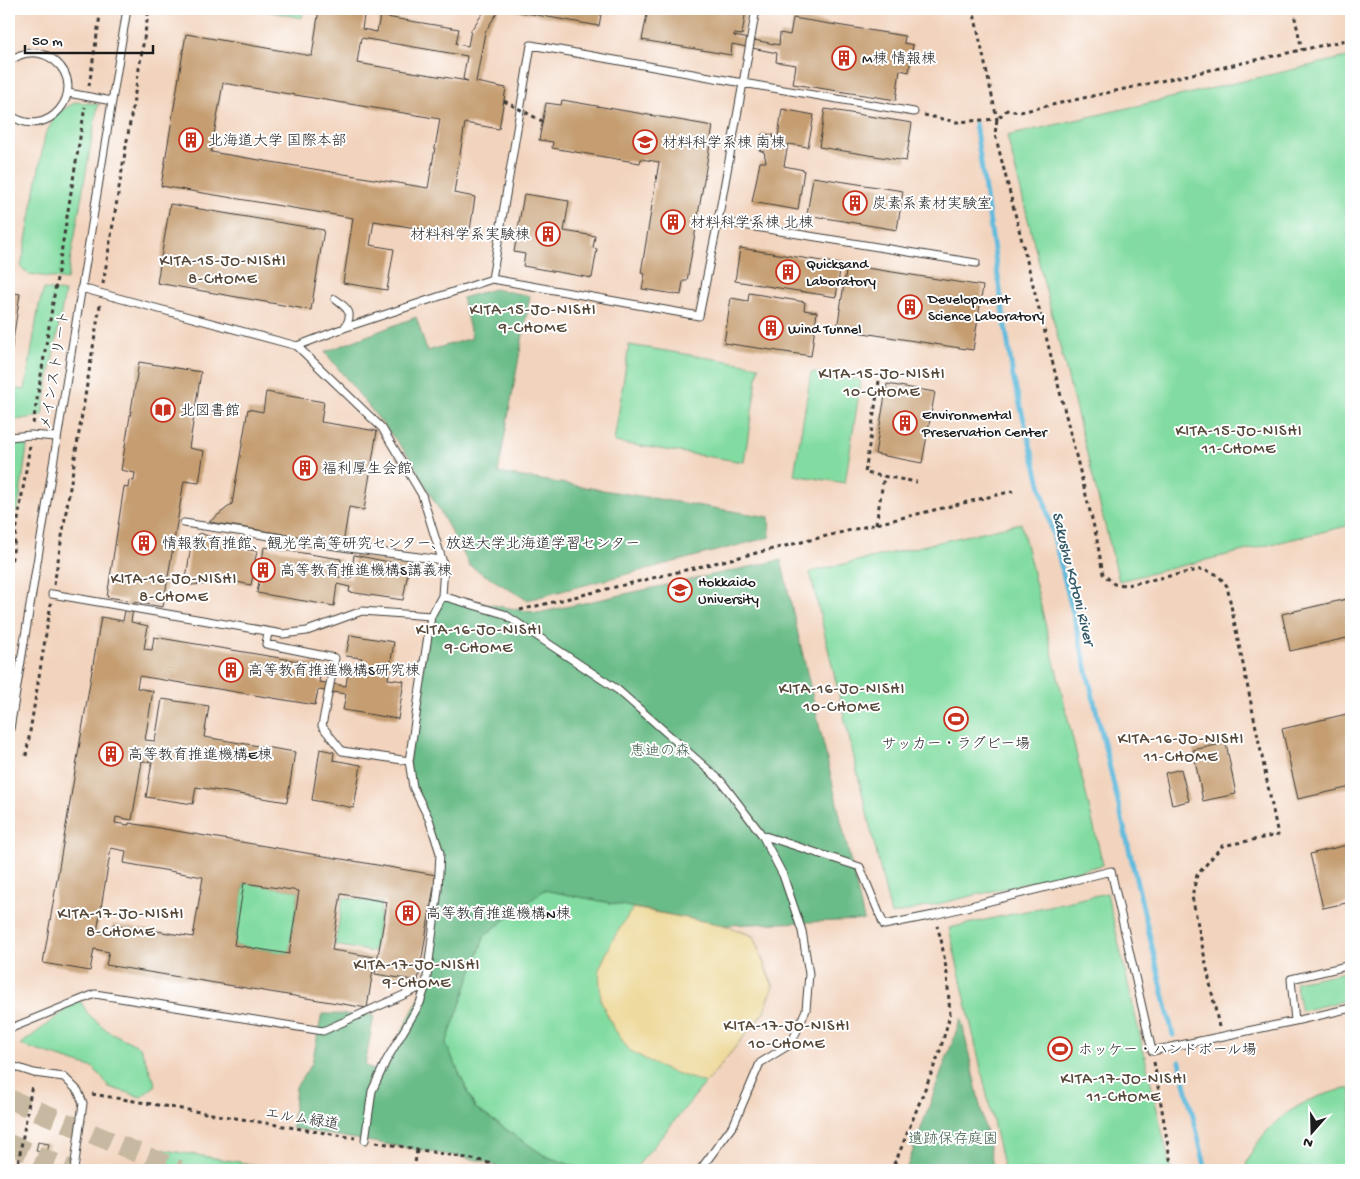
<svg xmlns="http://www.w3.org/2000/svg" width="1360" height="1179" font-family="'Gochi Hand','Klee One',sans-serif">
  <rect width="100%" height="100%" fill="#fff"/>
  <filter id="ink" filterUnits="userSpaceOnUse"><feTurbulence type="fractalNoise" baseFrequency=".02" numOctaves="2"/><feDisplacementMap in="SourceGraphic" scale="10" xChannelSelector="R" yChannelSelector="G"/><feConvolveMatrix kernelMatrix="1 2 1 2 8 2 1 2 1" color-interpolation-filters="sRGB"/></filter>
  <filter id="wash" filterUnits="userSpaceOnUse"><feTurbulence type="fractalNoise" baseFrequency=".0096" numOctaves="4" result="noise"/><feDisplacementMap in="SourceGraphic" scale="20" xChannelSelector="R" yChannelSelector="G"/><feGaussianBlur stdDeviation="1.12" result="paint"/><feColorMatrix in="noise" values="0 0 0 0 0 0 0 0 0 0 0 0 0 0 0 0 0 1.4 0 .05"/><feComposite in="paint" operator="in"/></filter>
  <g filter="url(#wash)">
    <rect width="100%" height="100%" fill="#f2e0c2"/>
    <path fill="#f2d4be" d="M9,9H1351V1170H9Z"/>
    <path fill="#82dca1" stroke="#4f7c5e" d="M257,9H303L302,18Z
      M1351,56V525L1119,581L1007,136Z
      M76,102L98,104L67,280L29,274L21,268L45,135L57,113Z
      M44,289L65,292L42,416L9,421V388L25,390L39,305Z
      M629,345L759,366L744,462L614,442Z
      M811,372L861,380L845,483L794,475Z
      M28,440L18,510L9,514V442Z
      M1021,523L1103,865L891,915L810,572Z
      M244,883L299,891L289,954L234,945Z
      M544,890L723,925L753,936L773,986L764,1012L634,1170H585L545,1156L475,1108L446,1044L485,935Z
      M1107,893L1171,1170H1004L949,928Z
      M343,897L382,903L374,952L335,945Z
      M1351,971V999L1301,1011L1295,982Z
      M78,997L88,1014L108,1031L140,1047L156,1085L141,1097L109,1087L94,1068L20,1045L62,1013Z
      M1345,1089H1351V1170H1244C1261,1124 1298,1099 1345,1089Z
      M159,1149L288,1170H155Z"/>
    <path fill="#69bc87" stroke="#426c52" d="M494,289L530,296L498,473L769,517L770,537L527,600L470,566L411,459L325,352L416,317L427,351L472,338L462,298Z
      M781,560L864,920L723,925L544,890L485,935L446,1044L475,1108L545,1156L585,1170H506L483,1161L292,1128L296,1087L312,1063L322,1014L374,1015L365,1065L380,1074L426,985L440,853L413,787L409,761L431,616L442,596L538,613Z
      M961,1018L994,1170H906Z"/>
    <path fill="#eeda9e" stroke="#857b5d" d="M633,908L723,925L753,936L773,986L764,1012L706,1083L663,1069L629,1050L613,1027L601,1001L599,969L613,939Z"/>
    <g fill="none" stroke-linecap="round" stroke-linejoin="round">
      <path stroke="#5fbbdd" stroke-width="5" d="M975,123L1013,377L1077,629L1173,1035
        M1180,1062L1206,1170"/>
    </g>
    <g id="blocks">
      <path fill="#c59d71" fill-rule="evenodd" d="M319,9H365L362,29L377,32L380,16L459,29L456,44L468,46L471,30L486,9L499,10L485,32L476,82L506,88L499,129L465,123L454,193L475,197L469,237L374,221L370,245L394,249L387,290L343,283L353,218L161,186L186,34L312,56ZM361,38L467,56L463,79L468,81L357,63ZM223,83L440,119L428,188L211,152Z
        M503,9H602L599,26Z
        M648,9H746L742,35L734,34V36L779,45L780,33L790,35L793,18L905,36L904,43L913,45L909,72L900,70L896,100L793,84L796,65L776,62L777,53L732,44L731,55L642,40Z
        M562,100L713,126L687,281H683L681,295L642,289L645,274L641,273L659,162L641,159L640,163L552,148L553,142L539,140L546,103L561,105Z
        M782,109L814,115L808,147L788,144L784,166L804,170L798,210L752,202L760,162H766L764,152L759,150L762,134L774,135L772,142L777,143Z
        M825,109L912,123L906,161L819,147Z
        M813,177L903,191L897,230L807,215Z
        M524,194L569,201L564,231L595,236L593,248L597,249L592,278L523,266L525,254L514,252Z
        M170,204L324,230L311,310L157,283Z
        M740,248L841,264L836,297L735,281Z
        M847,265L983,286L973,350L837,329Z
        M9,292L20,294L10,360H9Z
        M749,293L805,302L804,310L817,312L811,356L724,343L731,298L748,301Z
        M139,362L201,372L189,448L204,451L199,483L184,481L163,607L134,602L131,622L148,626L144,649L152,650L154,637L322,665L319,682L346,686L348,670L360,672L362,658L346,656L350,635L394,642L388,679L404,681L398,719L343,710L346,694L318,690L315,705L139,676L137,688L153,691L145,740L155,741L162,699L209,706L204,737L295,752L287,802L196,787L193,804L146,797L152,762L142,761L132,820L116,817L115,823L129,825V823L436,875L418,981L375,974L387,902L341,894L332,950L375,957L367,1008L106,965L109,952L94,949L90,971L43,963L101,617L123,621L127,600L107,597L124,487L128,488L129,480L134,481L135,473L121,470ZM111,848L126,851L124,863L203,877L193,937L113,924L111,935L97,932ZM244,883L299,891L289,954L234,945Z
        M887,384L935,392L922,463L875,454Z
        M266,392L324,402L321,422L377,431L364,510L349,507L343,544L209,522L232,504L248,409L263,412Z
        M200,533L243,549L257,551L255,561H262L264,547L341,559L338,577L351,579L354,555L409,566L403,600L349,592L350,587L337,584L334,606L257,593L260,576L253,575L251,585L237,582L191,585L186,579L192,538Z
        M1351,598V637L1290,651L1282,614Z
        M1351,713V787L1298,799L1282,729Z
        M1226,743L1236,794L1203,801L1193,750Z
        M320,749L334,752L333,760L361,765L354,808L312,800Z
        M1181,769L1189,801L1172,805L1165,773Z
        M1351,844V902L1323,908L1310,854Z
        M38,1142L49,1144L47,1153L36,1151Z"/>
    </g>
  </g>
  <g filter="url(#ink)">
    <use href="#blocks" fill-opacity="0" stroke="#3c3935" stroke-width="1"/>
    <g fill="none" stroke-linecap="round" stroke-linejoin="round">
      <path stroke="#c7b9a1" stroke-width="20" stroke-dasharray="20 10" stroke-linecap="butt" d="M9,1099L179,1170
        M9,1144L71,1170"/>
      <g stroke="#3c3935" stroke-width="9">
        <path id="lane" d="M9,62C17,55 27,52 37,53C44,54 50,57 55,61C90,90 47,144 9,114
          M68,93L112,101
          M718,221L976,263
          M492,279L699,316L718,221L743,83L914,112
          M81,288L297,346L344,328L492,279L531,45L743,83L756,9
          M335,299C347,308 355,313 344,328
          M297,346L382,428L422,495L444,566L442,596L504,614L618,690L721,781L762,835L860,867L884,925L934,915L1111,871L1152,1051L1295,1021L1351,1008
          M9,437L31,435L57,437
          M184,523L349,548L442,560
          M52,594L283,634L307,631L362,611L431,616
          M268,632L266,644L335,658L322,726L342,751L409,761
          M9,735L127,9
          M1295,1021L1291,979L1351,965
          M9,1029L95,994L323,1031L426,985
          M9,1065L34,1073L64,1077L78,1091L83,1103L74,1170
          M365,1140L372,1091L386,1061L420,1003L426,985L438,890L440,853L429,819L413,787L409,761L431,616L442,596
          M700,1170L734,1124L760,1063L791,1044L806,1010L809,974L802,931L783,875L762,835"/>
      </g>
      <path stroke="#3c3935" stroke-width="3" stroke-dasharray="4 4" stroke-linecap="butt" d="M1293,9L1302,50
        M89,86L101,9
        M924,115L956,122L997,119L973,9
        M103,284L149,9
        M879,381L865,473L917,482
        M33,424L85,107
        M876,524L884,476
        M9,576L30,445
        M54,585L100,305
        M520,610L1013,491
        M26,756L51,603
        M9,862L15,827
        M1219,1027L1192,896L1197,875L1222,846L1278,835L1227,586L1218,575L1203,569L1127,585L1114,584L1103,574L1096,535L995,134L997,119L1007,110L1020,112L1351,39
        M1154,1062L1172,1170
        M92,1094L355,1138
        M376,1142L483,1161L506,1170
        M17,1170L32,1085
        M414,1170L417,1150
        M888,1170L896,1161L939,1054L950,1015L947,974L941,939L937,926"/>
      <use href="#lane" stroke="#fff" stroke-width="7"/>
      <path stroke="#3c3935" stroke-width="3" stroke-dasharray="4 4" stroke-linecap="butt" d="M504,101L542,121"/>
    </g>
  </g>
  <defs>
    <g id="building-ring" transform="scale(1.25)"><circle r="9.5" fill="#fff" stroke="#c8321e" stroke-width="1.5"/><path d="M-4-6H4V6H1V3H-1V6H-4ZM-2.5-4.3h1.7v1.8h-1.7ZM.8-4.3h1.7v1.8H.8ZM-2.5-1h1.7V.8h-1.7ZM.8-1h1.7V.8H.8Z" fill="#c8321e"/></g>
    <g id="university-ring" transform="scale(1.25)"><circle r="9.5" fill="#fff" stroke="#c8321e" stroke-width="1.5"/><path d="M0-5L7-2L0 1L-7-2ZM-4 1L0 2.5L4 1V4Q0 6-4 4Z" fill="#c8321e"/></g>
    <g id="library-ring" transform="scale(1.25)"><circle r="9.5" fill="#fff" stroke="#c8321e" stroke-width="1.5"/><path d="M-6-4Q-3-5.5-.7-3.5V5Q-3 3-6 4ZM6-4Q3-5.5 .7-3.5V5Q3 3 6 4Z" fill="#c8321e"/></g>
    <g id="stadium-ring" transform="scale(1.25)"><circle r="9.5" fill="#fff" stroke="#c8321e" stroke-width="1.5"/><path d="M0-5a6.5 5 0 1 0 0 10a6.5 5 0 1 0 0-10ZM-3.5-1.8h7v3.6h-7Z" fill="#c8321e"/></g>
  </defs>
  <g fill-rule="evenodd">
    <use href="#building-ring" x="844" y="58"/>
    <use href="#building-ring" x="191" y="140"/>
    <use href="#university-ring" x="645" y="142"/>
    <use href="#building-ring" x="855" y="203"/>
    <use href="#building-ring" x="673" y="222"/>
    <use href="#building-ring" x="548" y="234"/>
    <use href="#building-ring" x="788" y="272"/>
    <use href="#building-ring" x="910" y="307"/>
    <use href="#building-ring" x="771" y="328"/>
    <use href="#library-ring" x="163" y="410"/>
    <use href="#building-ring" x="905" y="423"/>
    <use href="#building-ring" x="305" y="468"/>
    <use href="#building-ring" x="144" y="543"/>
    <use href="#building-ring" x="263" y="570"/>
    <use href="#university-ring" x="680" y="590"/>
    <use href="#building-ring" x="231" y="670"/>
    <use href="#stadium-ring" x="956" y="719"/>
    <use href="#building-ring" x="111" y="754"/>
    <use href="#building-ring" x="408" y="913"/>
    <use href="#stadium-ring" x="1060" y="1049"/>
  </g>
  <g text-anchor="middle" stroke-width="4" stroke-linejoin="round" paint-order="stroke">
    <g font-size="15" fill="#1c1c1c" stroke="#fff" text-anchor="start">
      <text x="862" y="63">M棟 情報棟</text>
      <text x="208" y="145">北海道大学 国際本部</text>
      <text x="662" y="147">材料科学系棟 南棟</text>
      <text x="872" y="208">炭素系素材実験室</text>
      <text x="690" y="227">材料科学系棟 北棟</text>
      <text x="530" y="239" text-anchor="end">材料科学系実験棟</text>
      <text x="806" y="268">Quicksand<tspan x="806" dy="17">Laboratory</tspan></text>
      <text x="928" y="303">Development<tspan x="928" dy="17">Science Laboratory</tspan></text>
      <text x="788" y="333">Wind Tunnel</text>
      <text x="180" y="415">北図書館</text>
      <text x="922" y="419">Environmental<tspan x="922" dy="17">Preservation Center</tspan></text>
      <text x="322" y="473">福利厚生会館</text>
      <text x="162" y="548">情報教育推館、観光学高等研究センター、放送大学北海道学習センター</text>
      <text x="280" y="575">高等教育推進機構S講義棟</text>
      <text x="698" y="586">Hokkaido<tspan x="698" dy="17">University</tspan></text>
      <text x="248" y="675">高等教育推進機構S研究棟</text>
      <text x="956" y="748" text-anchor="middle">サッカー・ラグビー場</text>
      <text x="128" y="759">高等教育推進機構E棟</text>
      <text x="426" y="918">高等教育推進機構N棟</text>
      <text x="1078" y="1054">ホッケー・ハンドボール場</text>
    </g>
    <g font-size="15" fill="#1c1c1c" stroke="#fff">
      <text transform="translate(54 370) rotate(-81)" y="5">メインストリート</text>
      <text transform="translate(302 1118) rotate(9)" y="5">エルム緑道</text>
    </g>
    <g font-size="15" fill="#405f4b" stroke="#fff">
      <text x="660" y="755">恵迪の森</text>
      <text x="953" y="1143">遺跡保存庭園</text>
    </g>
    <g font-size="16" letter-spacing="1" fill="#57493a" stroke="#fff">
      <text x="223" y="265">KITA-15-JO-NISHI<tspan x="223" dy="18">8-CHOME</tspan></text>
      <text x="533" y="314">KITA-15-JO-NISHI<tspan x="533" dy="18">9-CHOME</tspan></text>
      <text x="882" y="378">KITA-15-JO-NISHI<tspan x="882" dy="18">10-CHOME</tspan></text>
      <text x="1239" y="435">KITA-15-JO-NISHI<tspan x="1239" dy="18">11-CHOME</tspan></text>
      <text x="174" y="583">KITA-16-JO-NISHI<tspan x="174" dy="18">8-CHOME</tspan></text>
      <text x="479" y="634">KITA-16-JO-NISHI<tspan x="479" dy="18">9-CHOME</tspan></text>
      <text x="842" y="693">KITA-16-JO-NISHI<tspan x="842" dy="18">10-CHOME</tspan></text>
      <text x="1181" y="743">KITA-16-JO-NISHI<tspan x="1181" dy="18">11-CHOME</tspan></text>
      <text x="121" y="918">KITA-17-JO-NISHI<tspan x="121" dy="18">8-CHOME</tspan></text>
      <text x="417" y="969">KITA-17-JO-NISHI<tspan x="417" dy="18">9-CHOME</tspan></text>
      <text x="787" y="1030">KITA-17-JO-NISHI<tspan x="787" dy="18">10-CHOME</tspan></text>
      <text x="1124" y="1083">KITA-17-JO-NISHI<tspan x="1124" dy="18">11-CHOME</tspan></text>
    </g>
    <g font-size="16" font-style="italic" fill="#375c69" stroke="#fff">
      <text transform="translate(1075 578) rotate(76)" y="6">Sakushu Kotoni River</text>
    </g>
  </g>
  <rect width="1360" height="1179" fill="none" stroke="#fff" stroke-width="30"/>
  <g transform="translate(1312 1132) rotate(200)" stroke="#ffffff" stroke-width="4" paint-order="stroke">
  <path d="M0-4L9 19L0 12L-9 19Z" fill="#1c1c1c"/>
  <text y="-8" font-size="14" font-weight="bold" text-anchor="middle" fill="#1c1c1c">N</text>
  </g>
  <path d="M25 45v8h128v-8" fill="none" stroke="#1c1c1c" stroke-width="2.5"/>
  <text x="32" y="45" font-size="15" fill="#1c1c1c" stroke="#ffffff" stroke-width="4" paint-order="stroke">50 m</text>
</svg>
